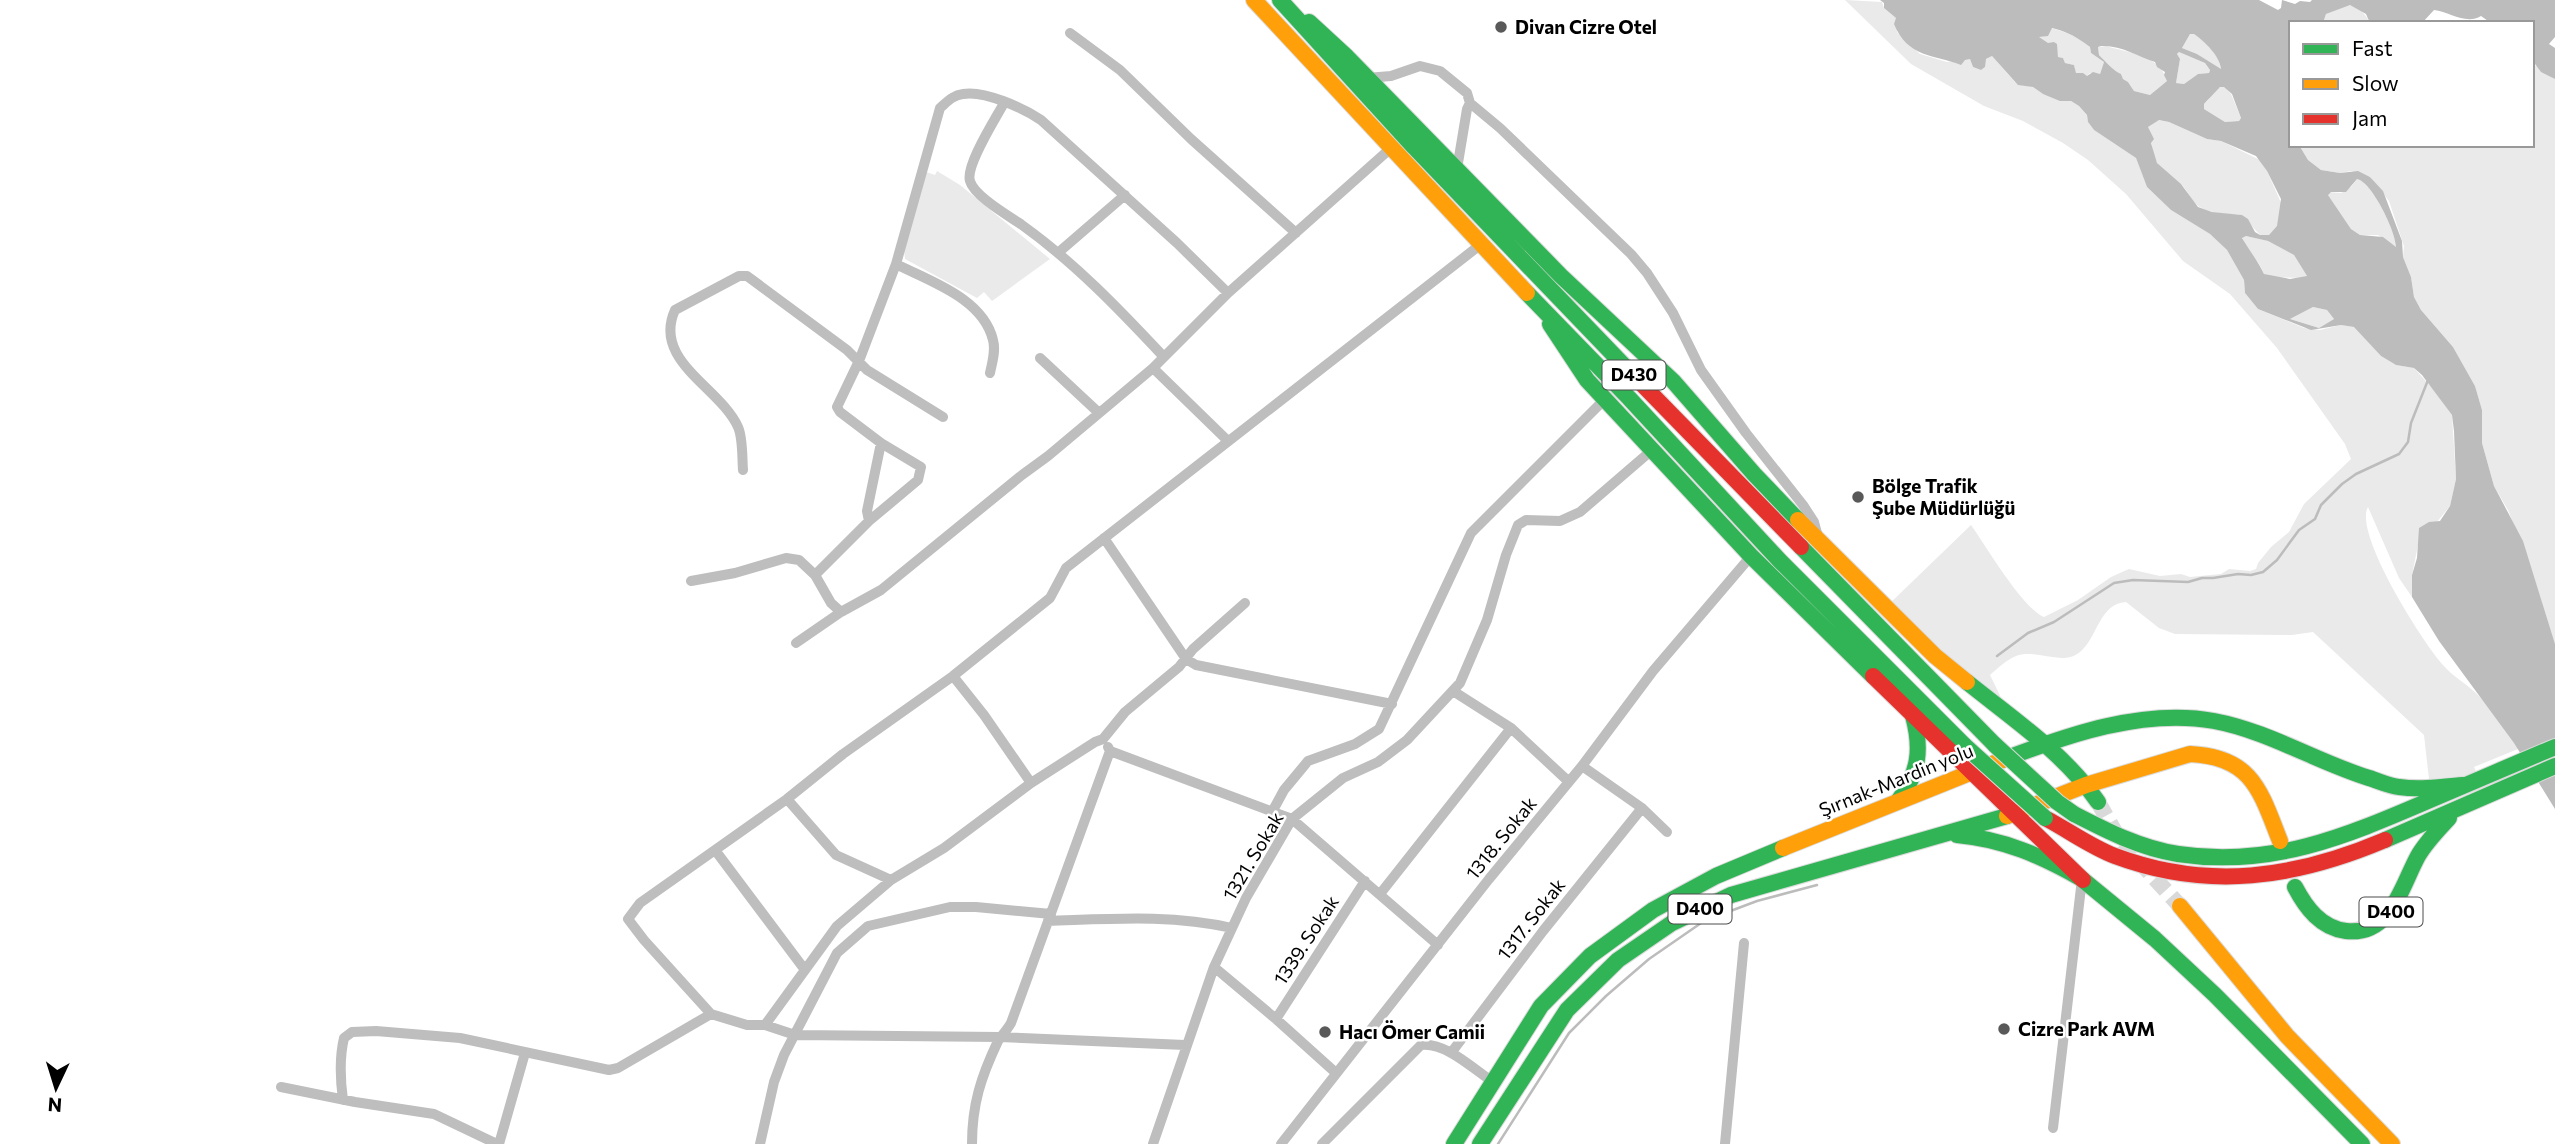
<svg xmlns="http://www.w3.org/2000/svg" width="2555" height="1144" font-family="Commissioner,sans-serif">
  <rect width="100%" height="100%" fill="#fff"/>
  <path fill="#eaeaea" d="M1845,0L1882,2L1884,8L1896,18L1897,32L1920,54L1947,62L1970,59L1973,67L1981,70L1985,67V60L1992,56L2015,82L2033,87L2043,94L2071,101L2079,106L2087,115L2088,122L2094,130L2136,158L2147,187L2171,210L2210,234L2227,250L2244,280L2245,293L2258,309L2304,328L2320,330L2341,325L2355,327L2381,356L2396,365L2414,368L2434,390L2452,415L2456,479L2450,506L2418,545L2412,575V597L2399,578L2368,507C2353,533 2423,643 2443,665C2453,677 2469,685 2480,697C2494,712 2508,731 2518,749L2474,767L2479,778L2430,788L2424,735L2313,632L2292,635L2175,634L2159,628L2126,602C2099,604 2098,637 2080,652C2062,667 2036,648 2016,656C2006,660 1998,668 1990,675L2010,716L1885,608L1971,525C1986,546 2023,609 2044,617L2078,600L2111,577L2129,569L2160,576L2181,574L2190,577L2221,574L2229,569L2250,571L2256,569L2258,563L2271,547L2289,532L2304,504L2351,459L2345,444L2277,348L2230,294L2183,261L2126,194L2088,160L2063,143L2023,121L1984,106L1911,64Z
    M2346,5C2358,5 2365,13 2370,23H2327L2324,20L2326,14Z
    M2051,28C2069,33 2076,36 2090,47L2091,53L2104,62L2100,74L2090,73L2087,76L2076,74L2074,65L2065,63L2063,58L2058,57L2057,51L2038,37L2045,36Z
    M2190,34H2194C2205,42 2221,56 2221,70L2197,54L2182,48Z
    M2106,46C2129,53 2160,55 2167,81L2150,95L2134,91L2128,82L2123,79L2121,74C2116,73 2104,60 2099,55L2098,47Z
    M2179,52L2205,63L2210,70L2209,73L2198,74L2184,84L2176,83L2180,59L2177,54Z
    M2532,63L2555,79V645L2532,571L2508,510L2494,486L2482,443V410L2475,386L2453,347L2421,310L2414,297L2411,277L2403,257L2404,246L2389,201L2370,177L2351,171L2340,173L2321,170L2308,160L2299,145H2532Z
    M2224,86L2231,94L2241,118L2239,121L2225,122L2204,109V104C2212,99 2212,88 2224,86Z
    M2158,120L2169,122L2207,139L2221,141L2260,160L2267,171L2282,205L2278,226L2269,235H2260L2242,215C2228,214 2205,214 2195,203C2190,198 2187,190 2182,185C2175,179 2163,171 2157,163C2153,156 2150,135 2148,127Z
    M937,171L960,185L1050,259L992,301L984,292L977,298L905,259L904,250L926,172L935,175Z
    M2357,179C2372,182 2396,232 2396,247L2378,235H2360L2351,229L2328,195V192L2341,193L2351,187Z
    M2246,236L2268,241L2294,255L2307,276L2305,278L2271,277L2264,274C2259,260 2247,250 2242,237Z
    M2313,307L2327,310L2334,319L2319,328L2290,319Z"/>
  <path fill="#bcbcbc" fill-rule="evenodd" d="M1880,0H2259L2278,10L2281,8L2282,0L2295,4L2300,1L2310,2L2312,0H2555V37L2549,44L2555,48V79L2541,72L2535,64L2532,63V23H2491L2481,16C2466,25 2450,12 2434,10L2422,23H2370L2366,14L2350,5L2326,14L2324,20L2327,23H2291V145H2299L2308,160L2321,170L2340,173L2358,171L2370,177L2383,191L2402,241L2403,257L2411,277L2414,297L2421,310L2453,347L2475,386L2482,410V443L2494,486L2523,541L2555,644V809L2514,743L2439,641L2412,597V575L2417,558L2419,528L2429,522L2440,521L2450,506L2456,479L2454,431L2452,415L2422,375L2414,368L2396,365L2381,356L2354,327L2341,325L2311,330L2258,309L2245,293L2244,280L2227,250L2210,234L2171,210L2147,187L2136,158L2094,130L2088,122L2087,115L2079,106L2071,101H2060L2043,94L2033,87L2018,85L1992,56L1986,59L1985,67L1981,70L1973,67L1970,59L1965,60L1961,65C1933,54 1908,58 1894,24L1896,18L1884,8V3ZM2052,28C2068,32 2077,37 2090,47L2091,53L2104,62L2100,74L2093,72L2087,76L2083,73H2076L2074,65L2065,63L2063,58L2058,57L2057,44L2054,42L2048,43L2039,37L2048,36ZM2190,34H2194C2205,42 2220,56 2221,69L2197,54L2182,48ZM2101,46C2121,45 2137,56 2155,62L2157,67L2165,72L2164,75L2167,81L2150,95L2134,91L2128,82L2123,79L2121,74C2115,72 2104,60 2099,55L2098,47ZM2179,52L2205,63L2210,70L2209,73L2198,74L2184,84L2176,83L2180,59L2177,54ZM2220,87H2224L2232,94L2241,118L2239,121L2225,122L2204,109V104ZM2159,120L2169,122L2207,139L2221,141L2256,156L2267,171L2281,199L2277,226L2269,235H2260L2255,232L2248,219L2242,215L2212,212L2198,207L2181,184L2157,163L2151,143L2154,139L2148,127ZM2357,179C2372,182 2396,232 2396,247L2383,237L2360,235L2351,229L2328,195L2331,192H2346ZM2246,236L2268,241L2294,255L2307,276L2290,279L2264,274C2258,261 2249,250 2242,238ZM2313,307L2327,310L2334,319L2319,328L2290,319Z"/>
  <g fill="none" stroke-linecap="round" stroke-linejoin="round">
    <path stroke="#bcbcbc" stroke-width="2.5" d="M1997,656L2028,633L2054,622L2114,583L2133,580L2188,582L2202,578H2213L2238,574L2251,575L2263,572L2277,560L2299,530L2315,519L2321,505L2342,484L2356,474L2399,454L2408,442L2411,423L2428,380
      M1498,1144L1569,1033L1606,996L1649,959L1704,921L1757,901L1817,885"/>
    <path stroke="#d9d9d9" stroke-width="16" stroke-dasharray="16 8" stroke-linecap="butt" d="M2098,802L2119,839L2180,906"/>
    <g stroke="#dbdbdb" stroke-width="18">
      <path id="fast" d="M1280,0L1414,147L1634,376
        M1309,22L1347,57L1561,276L1673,381L1754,474L1798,520
        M1527,293L1629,398L1780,561L1965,746
        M1550,324L1587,380L1751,556L1873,676
        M1801,547L1995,745
        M1967,682C2013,719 2064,753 2098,802
        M2002,760C2067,735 2144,708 2214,721C2268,731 2317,762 2369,778C2379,781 2389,786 2399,787C2420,790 2442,787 2463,785
        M1899,800C1919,772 1922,749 1913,716
        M2074,814C2107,831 2140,848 2178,854C2271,868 2344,837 2428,801C2470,783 2513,765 2555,747
        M1957,835C2003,839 2042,856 2082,879
        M2385,840L2555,766
        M2083,880L2155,939L2215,995L2362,1144
        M2295,887C2306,908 2321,928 2346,931C2391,936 2401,887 2418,856C2426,842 2438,830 2449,818
        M1454,1144L1541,1006L1590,956L1653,910L1716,876L1783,848
        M1480,1144L1567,1010L1618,960L1672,923L1731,895L2007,816"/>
    </g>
    <g stroke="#dbdbdb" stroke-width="18">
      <path id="slow" d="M1254,0L1527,293
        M1798,520L1935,656L1967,682
        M2007,816L2086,785L2190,754C2252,757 2260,790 2280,841
        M1783,848L2002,760
        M2180,906L2287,1036L2392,1144"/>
    </g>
    <g stroke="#dbdbdb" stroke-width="18">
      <path id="jam" d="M1634,376L1801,547
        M1873,676L2083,880
        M2045,818C2068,830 2091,847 2115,856C2209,891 2295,878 2385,840"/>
    </g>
    <path stroke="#bebebe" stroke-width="10" d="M1070,33L1120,70L1191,139L1296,233
      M1367,78L1391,76L1420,66L1440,71L1467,93L1470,103L1500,128L1631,254L1647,273L1673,313L1701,370L1746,433L1803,505L1814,522L1818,537
      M1004,103C996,118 965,166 970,181C974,196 1009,216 1022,225C1075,263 1119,309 1163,356
      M1457,169L1467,109L1470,103
      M1059,252L1125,195
      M896,264C929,281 983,298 993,340C996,351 992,363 990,373
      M1040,358L1099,413
      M1153,368L1228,441
      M743,470C742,457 743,438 738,427C720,387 652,361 675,310L739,276H747L847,350L867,370L943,417
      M869,521L867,511L881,443
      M1104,538L1186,659L1196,665L1392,704
      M815,575L869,521L918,480L921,467L881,443L840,412L837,407L859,361L896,264L940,108C947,102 953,95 963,94C984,90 1023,108 1041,120L1177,243L1228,293
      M691,581L735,573L786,558L799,560L815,575L831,603L841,612
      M796,643L841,612L881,590L1022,475L1048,456L1153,368L1228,293L1391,148
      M953,676L984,715L1031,783
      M1453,691L1511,728L1568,781
      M1108,747L1110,751L1292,819L1438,945
      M1582,766L1642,808L1667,832
      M787,799L836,855L891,880
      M1272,812L1284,790L1308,761L1355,744L1379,729L1471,533L1604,400
      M715,850L805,970
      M1380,894L1511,728
      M1048,921C1110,919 1171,914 1232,928
      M1214,967L1276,1019L1336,1073
      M1276,1019L1365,881
      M765,1025L837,926L891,880L944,848L1031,783L1095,742L1103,739L1125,712L1179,667L1193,649L1245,603
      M1185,1045L1000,1037L795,1035L765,1025H747L711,1014L644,940L628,919L640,903L787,799L843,754L953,676L1050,598L1066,568L1480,245
      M1451,1053L1543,931L1642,808
      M281,1087L355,1102L434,1114L497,1144
      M343,1100C340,1078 339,1059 344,1038L352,1032L376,1031L460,1038L609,1070L618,1068L711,1014
      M2053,1128L2082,879
      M499,1144L525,1053
      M760,1144L774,1082L784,1055L837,953L868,926L950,907H976L1051,914
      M972,1144C972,1104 981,1077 998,1041C1002,1035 1007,1030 1011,1023L1110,751
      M1153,1144L1214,967L1246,898L1292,819L1343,778L1378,762L1407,740L1460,683L1487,620L1506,555L1518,525L1526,520L1560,521L1580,512L1652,450
      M1281,1144L1489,879L1582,766L1653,671L1751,556
      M1322,1144L1421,1045C1446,1042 1473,1069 1493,1082
      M1725,1144L1744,943"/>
    <use href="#fast" stroke="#30b455" stroke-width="16"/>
    <use href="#slow" stroke="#ff9f0a" stroke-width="16"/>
    <use href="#jam" stroke="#e5322d" stroke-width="16"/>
    <g stroke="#dbdbdb" stroke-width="18" stroke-linecap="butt">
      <path id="fast-bridge" d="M1995,745L2057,802L2074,814
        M1965,746L2045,818"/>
    </g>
    <use href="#fast-bridge" stroke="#30b455" stroke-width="16"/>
  </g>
  <g fill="#595959" stroke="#fff" stroke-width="2.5">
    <circle cx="1501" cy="27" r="7"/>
    <circle cx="1858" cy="497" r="7"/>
    <circle cx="2004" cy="1029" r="7"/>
    <circle cx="1325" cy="1032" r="7"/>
  </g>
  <g text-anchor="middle" stroke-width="5" stroke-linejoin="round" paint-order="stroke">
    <g fill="#fff" stroke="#4c4c4c" stroke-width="2">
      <rect x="1602.5" y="360.5" width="63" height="29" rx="5"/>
      <rect x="1668.5" y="894.5" width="63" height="29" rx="5"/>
      <rect x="2359.5" y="897.5" width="63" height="29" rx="5"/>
    </g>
    <g font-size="18" font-weight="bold" fill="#000">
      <text x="1634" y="381">D430</text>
      <text x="1700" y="915">D400</text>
      <text x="2391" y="918">D400</text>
    </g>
    <g font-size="19" font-weight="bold" fill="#000" stroke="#fff" text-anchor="start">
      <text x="1515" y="34">Divan Cizre Otel</text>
      <text x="1872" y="493">Bölge Trafik<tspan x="1872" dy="22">Şube Müdürlüğü</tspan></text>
      <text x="2018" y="1036">Cizre Park AVM</text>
      <text x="1339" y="1039">Hacı Ömer Camii</text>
    </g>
    <g font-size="19" fill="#000" stroke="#fff">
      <text transform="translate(1896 780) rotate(-22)" y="7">Şırnak-Mardin yolu</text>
      <text transform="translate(1501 838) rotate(-51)" y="7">1318. Sokak</text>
      <text transform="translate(1253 856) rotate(-59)" y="7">1321. Sokak</text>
      <text transform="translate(1531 919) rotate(-52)" y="7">1317. Sokak</text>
      <text transform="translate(1306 940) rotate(-57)" y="7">1339. Sokak</text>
    </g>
  </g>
  <rect x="2289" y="21" width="245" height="126" fill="#ffffff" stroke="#999999" stroke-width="2"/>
  <rect x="2303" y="44" width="35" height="10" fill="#30b455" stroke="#999999" stroke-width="2"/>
  <text x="2352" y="56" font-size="21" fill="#000000">Fast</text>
  <rect x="2303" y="79" width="35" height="10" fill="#ff9f0a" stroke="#999999" stroke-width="2"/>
  <text x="2352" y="91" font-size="21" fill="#000000">Slow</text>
  <rect x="2303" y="114" width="35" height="10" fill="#e5322d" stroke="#999999" stroke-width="2"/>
  <text x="2352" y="126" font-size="21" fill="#000000">Jam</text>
  <g transform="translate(56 1088) rotate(184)" stroke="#ffffff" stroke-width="5" paint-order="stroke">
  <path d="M0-5L12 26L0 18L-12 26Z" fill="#000000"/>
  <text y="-10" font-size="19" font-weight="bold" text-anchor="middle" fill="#000000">N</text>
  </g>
</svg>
